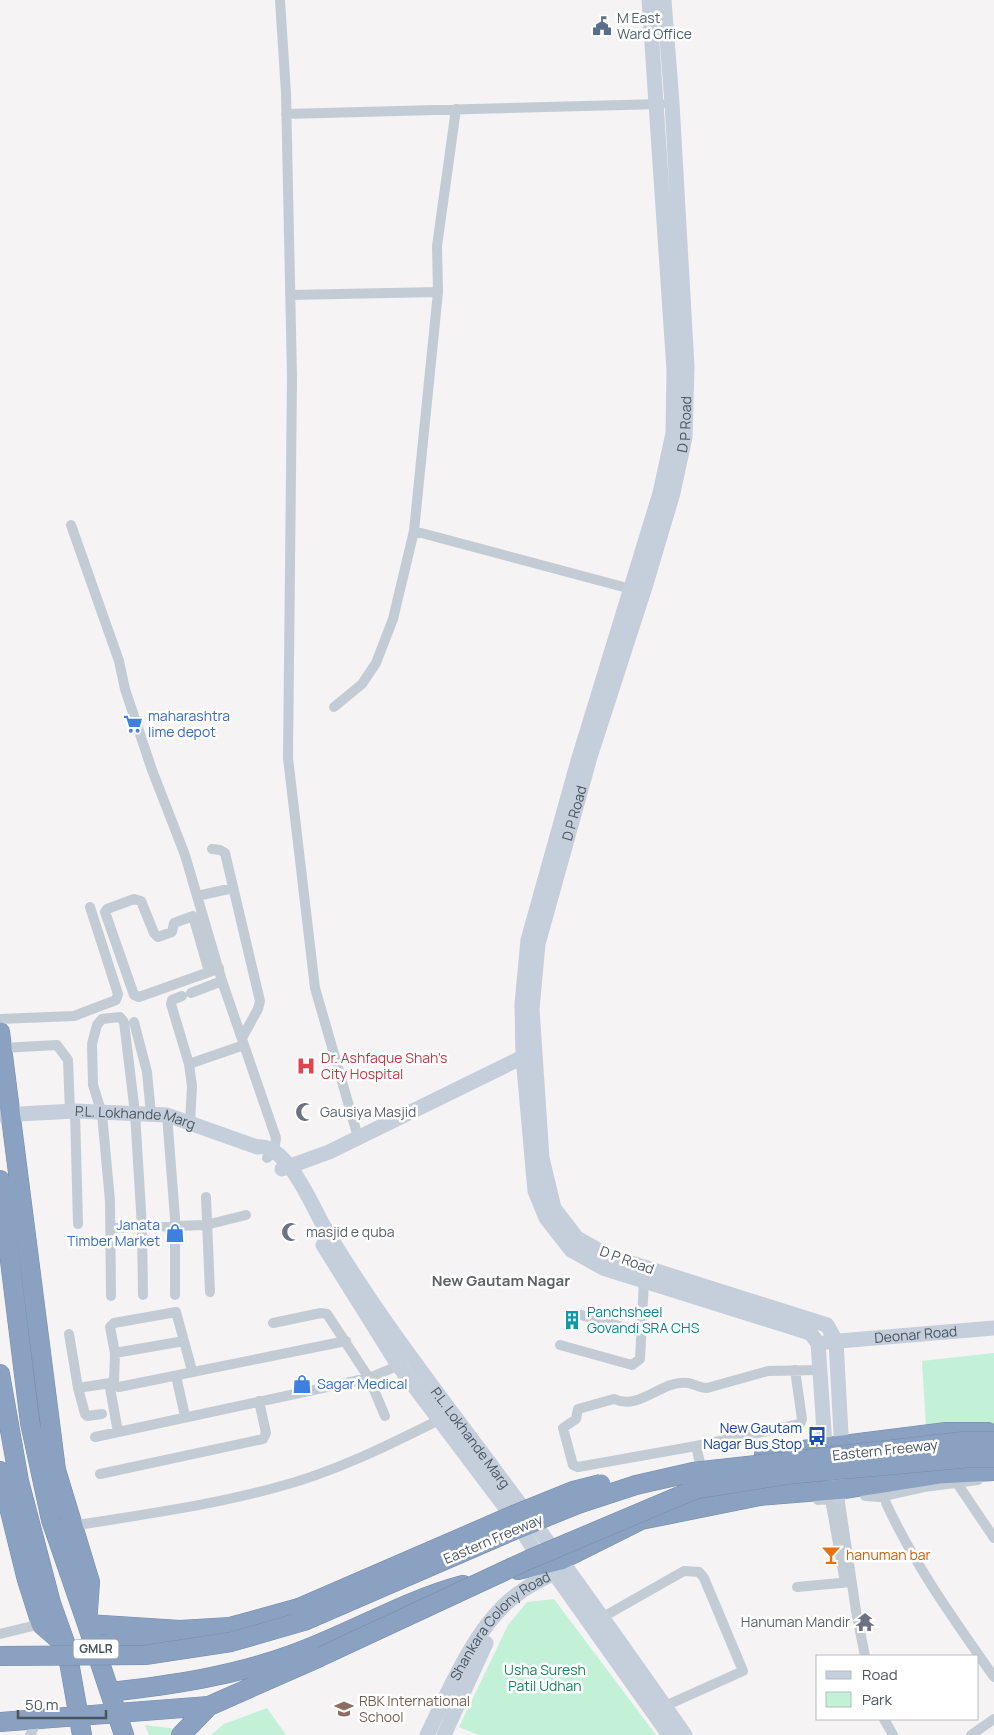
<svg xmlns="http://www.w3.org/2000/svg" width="994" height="1735" font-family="Manrope,sans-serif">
  <rect width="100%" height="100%" fill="#f5f3f3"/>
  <path fill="#c2f1d8" d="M994,1353V1424L926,1427L922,1361Z
    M554,1599L656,1735H479L459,1727L508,1625L527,1602Z
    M267,1708L286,1735H211L224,1724Z
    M145,1725L178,1729L174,1735H149Z"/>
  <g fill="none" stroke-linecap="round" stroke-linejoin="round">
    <g stroke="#758cad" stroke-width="20">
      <path id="highway" d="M0,1032L56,1470L90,1582L87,1624L124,1735
        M0,1180L30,1423L51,1520L87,1624L180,1630L230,1627L299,1608
        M0,1374L19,1481L51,1603L66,1645L82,1735
        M764,1455L946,1432H988
        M0,1471L27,1580L41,1624L65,1645
        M518,1570L561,1560L641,1520L760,1496L844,1489L939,1474L994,1471
        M95,1645L187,1641
        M110,1692C172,1685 233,1676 291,1655C350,1634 403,1601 463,1585
        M0,1722L209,1706L320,1657
        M181,1735L209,1706"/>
    </g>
    <path stroke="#c3ccd4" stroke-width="10" d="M280,0L286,93L292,377L288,758L315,988L358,1137
      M286,114L661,104
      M290,295L438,292
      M71,525L119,661L125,689L152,770L185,855L222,981L276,1138L274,1151L267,1158
      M414,531L631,589
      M334,707L362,684L376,663L393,619L414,531L438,292L437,246L456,109
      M212,849L220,850L225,853L260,1001L258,1009L242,1038
      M197,896L233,888
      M209,972L193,916L174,923L172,932L158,937L154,933L141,901L134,899L107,909L105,912L134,995L139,997L212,971L219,968
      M191,993L222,981
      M182,996L172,1000L171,1004L189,1064L192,1086L190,1123
      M0,1019L74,1016L116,1000L118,994L90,907
      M134,1022L147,1072L151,1114
      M2,1048L57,1045L68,1060L70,1112
      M189,1064L244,1045
      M75,1111L78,1224
      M167,1115L175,1218V1295
      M206,1197L210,1292
      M111,1228L206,1225L246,1215
      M111,1296L110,1201L102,1114L93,1085L92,1044L97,1025L102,1019L120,1017L124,1022L135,1113L142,1227L143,1295
      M578,1314L640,1332
      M273,1323L321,1313L327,1314L369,1378L385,1416
      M69,1334L78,1388
      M560,1345L632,1365L640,1359L644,1280
      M115,1353L184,1341L191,1367
      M176,1376L185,1416
      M119,1387L346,1341
      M102,1414L87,1416L85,1414L78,1388L110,1383
      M118,1432L110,1388V1383L114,1381L115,1353L110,1327L114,1323L176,1312L184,1341
      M95,1437L369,1378L402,1364
      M696,1446L800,1424L802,1419L795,1370
      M700,1463L696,1446L578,1467L573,1465L563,1428L576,1419L578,1409L614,1399C641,1411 661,1379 688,1383C695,1384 699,1388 707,1388L768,1371L820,1370
      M100,1474L263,1439L266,1433L259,1401
      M957,1483L994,1538
      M859,1486L865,1496L879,1497L924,1487L978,1480
      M839,1496L856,1611L865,1656
      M818,1500L830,1499L845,1582
      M886,1503C915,1566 955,1621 994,1677
      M72,1526C140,1515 208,1506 274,1488C333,1473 389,1445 443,1418
      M797,1587L851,1582
      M603,1617L684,1571L699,1572L704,1578L743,1671L665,1706
      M0,1634L41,1624
      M884,1719L893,1735
      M30,1735L39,1718
      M971,1735L994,1719"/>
    <g stroke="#c5cedb" stroke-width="15">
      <path id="s1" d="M649,0L674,370L673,433L660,493L578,761L528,940L522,1004L523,1057L535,1191L546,1218L571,1250L603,1268L810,1333L818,1343L825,1446L833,1490L839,1496L844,1489L836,1341L827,1325L609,1256L577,1238L554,1208L542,1158L532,1009L538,944L590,757L645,587L673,493L685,437L687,367L672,103L664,0"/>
      <path id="s2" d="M0,1115L75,1111L167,1115L257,1147C286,1143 310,1201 322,1223C375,1314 440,1396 502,1480C565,1564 625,1649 685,1735"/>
      <path d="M282,1169L329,1152L531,1053"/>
      <path d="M323,1245L398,1365L517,1523L543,1564L554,1573L669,1735"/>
      <path id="s3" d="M827,1342L994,1328"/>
      <path id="s4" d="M427,1735C450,1689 476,1623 519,1593C532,1583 548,1577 563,1568"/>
      <path d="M444,1735L486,1643"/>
    </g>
    <use href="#highway" stroke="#8aa1c1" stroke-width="19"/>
    <g stroke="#758cad" stroke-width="20" stroke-linecap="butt">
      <path id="highway-bridge" d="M299,1608L509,1517L573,1491L601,1484
        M0,1656L145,1655L231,1642L304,1621L514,1530L578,1504L636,1485L693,1472L967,1441H994
        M322,1656L528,1560L696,1489L791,1474L967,1458H994"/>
    </g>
    <use href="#highway-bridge" stroke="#8aa1c1" stroke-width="19"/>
  </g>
  <defs>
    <g id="civic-bare" transform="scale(1.5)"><path d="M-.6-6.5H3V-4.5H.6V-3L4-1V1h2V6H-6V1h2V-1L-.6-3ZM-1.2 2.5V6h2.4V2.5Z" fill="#5c6f8a" stroke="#fff" stroke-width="2.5" paint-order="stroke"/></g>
    <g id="supermarket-bare" transform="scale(1.5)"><path d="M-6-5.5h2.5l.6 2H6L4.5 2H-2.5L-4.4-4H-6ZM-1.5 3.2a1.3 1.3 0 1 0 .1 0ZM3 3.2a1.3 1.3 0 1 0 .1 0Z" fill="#3f7fe0" stroke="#fff" stroke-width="2.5" paint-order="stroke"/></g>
    <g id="hospital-bare" transform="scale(1.5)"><path d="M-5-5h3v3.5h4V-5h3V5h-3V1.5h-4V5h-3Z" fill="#e0444e" stroke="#fff" stroke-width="2.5" paint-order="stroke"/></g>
    <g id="mosque-bare" transform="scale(1.5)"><path d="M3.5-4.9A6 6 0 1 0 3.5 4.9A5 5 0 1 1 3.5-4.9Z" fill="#6b7280" stroke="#fff" stroke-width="2.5" paint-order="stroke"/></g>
    <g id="shop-bare" transform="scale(1.5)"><path d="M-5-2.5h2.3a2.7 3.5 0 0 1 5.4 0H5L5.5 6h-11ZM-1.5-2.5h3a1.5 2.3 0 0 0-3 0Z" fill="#3f7fe0" stroke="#fff" stroke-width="2.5" paint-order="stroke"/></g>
    <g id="building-bare" transform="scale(1.5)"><path d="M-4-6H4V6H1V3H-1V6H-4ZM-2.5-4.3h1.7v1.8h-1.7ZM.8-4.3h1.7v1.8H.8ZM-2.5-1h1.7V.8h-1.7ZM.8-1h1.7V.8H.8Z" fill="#0f9aa8" stroke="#fff" stroke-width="2.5" paint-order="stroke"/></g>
    <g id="bus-bare" transform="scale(1.5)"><path d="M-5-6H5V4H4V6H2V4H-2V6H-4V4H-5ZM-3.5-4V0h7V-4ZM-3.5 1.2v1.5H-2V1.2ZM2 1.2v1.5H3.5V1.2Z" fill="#1a4fb4" stroke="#fff" stroke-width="2.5" paint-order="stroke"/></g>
    <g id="bar-bare" transform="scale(1.5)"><path d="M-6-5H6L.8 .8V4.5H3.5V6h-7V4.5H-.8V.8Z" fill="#e8710a" stroke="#fff" stroke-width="2.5" paint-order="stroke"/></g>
    <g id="temple-bare" transform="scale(1.5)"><path d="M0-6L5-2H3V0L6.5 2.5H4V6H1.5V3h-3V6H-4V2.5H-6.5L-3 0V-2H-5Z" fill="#6b7280" stroke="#fff" stroke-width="2.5" paint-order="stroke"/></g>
    <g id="school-bare" transform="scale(1.5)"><path d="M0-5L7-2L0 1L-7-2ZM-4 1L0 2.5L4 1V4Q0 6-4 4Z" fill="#8d6e63" stroke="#fff" stroke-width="2.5" paint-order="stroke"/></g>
  </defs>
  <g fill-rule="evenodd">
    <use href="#civic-bare" x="602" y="26"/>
    <use href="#supermarket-bare" x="133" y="724"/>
    <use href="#hospital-bare" x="306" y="1066"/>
    <use href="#mosque-bare" x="305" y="1112"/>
    <use href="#mosque-bare" x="291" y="1232"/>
    <use href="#shop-bare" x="175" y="1233"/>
    <use href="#building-bare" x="572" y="1320"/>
    <use href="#shop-bare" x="302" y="1384"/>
    <use href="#bus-bare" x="817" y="1436"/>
    <use href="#bar-bare" x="831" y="1555"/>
    <use href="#temple-bare" x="865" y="1622"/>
    <use href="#school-bare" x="344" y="1709"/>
  </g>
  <g text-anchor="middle" stroke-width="5" stroke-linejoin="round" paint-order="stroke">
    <rect fill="#fff" stroke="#808790" stroke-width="1" x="73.5" y="1639.5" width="45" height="19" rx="4"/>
    <g font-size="12" font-weight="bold" fill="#495461">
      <text x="96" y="1653">GMLR</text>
    </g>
    <g font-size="14" fill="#4e5e75" stroke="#fff" text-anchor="start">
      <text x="617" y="23">M East<tspan x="617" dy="16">Ward Office</tspan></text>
    </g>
    <g font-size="14" fill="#495461" stroke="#fff">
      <text dy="5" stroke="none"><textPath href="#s1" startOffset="2991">D P Road</textPath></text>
      <text dy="5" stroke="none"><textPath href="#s1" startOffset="2586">D P Road</textPath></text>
      <text dy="5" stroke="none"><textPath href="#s2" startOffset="136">P.L. Lokhande Marg</textPath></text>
      <text transform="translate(627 1260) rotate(20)" y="5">D P Road</text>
      <text dy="5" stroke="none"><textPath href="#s3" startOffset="89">Deonar Road</textPath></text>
      <text dy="5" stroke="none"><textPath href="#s2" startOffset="629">P.L. Lokhande Marg</textPath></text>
      <text transform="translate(885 1450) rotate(-6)" y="5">Eastern Freeway</text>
      <text transform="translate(493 1539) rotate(-23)" y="5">Eastern Freeway</text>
      <text dy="5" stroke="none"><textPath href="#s4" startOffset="134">Shankara Colony Road</textPath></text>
    </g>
    <g font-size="14" fill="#366cbe" stroke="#fff" text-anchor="start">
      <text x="148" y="721">maharashtra<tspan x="148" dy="16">lime depot</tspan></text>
      <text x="160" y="1230" text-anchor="end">Janata<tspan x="160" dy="16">Timber Market</tspan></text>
      <text x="317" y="1389">Sagar Medical</text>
    </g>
    <g font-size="14" fill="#be3a42" stroke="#fff" text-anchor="start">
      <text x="321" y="1063">Dr. Ashfaque Shah's<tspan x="321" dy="16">City Hospital</tspan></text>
    </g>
    <g font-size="14" fill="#5b616d" stroke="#fff" text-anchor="start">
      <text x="320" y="1117">Gausiya Masjid</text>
      <text x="306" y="1237">masjid e quba</text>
      <text x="850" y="1627" text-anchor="end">Hanuman Mandir</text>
    </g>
    <g font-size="14" fill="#0d838f" stroke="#fff" text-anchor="start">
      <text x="587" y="1317">Panchsheel<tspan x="587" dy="16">Govandi SRA CHS</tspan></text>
    </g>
    <g font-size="14" fill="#164399" stroke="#fff" text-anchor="end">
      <text x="802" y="1433">New Gautam<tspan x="802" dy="16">Nagar Bus Stop</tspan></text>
    </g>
    <g font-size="14" fill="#c56008" stroke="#fff" text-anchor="start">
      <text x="846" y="1560">hanuman bar</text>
    </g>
    <g font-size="14" fill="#168757" stroke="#fff">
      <text x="545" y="1675">Usha Suresh<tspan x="545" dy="16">Patil Udhan</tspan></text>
    </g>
    <g font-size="14" fill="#785e54" stroke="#fff" text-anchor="start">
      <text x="359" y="1706">RBK International<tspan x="359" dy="16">School</tspan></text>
    </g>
    <g font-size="15" font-weight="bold" fill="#5f6268" stroke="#fff">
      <text x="501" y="1286">New Gautam Nagar</text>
    </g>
  </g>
  <rect x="816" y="1655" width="162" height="65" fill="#ffffff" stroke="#b6bbc0"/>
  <rect x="826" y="1671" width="25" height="8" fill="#c5cedb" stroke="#b6bbc0"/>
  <text x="862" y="1680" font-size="15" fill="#495461">Road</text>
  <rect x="826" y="1692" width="25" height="15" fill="#c2f1d8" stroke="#b6bbc0"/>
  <text x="862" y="1705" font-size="15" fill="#495461">Park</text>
  <path d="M18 1710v8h88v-8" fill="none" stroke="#495461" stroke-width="2.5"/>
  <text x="25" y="1710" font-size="15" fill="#495461" stroke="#ffffff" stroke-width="4" paint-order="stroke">50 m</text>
</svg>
